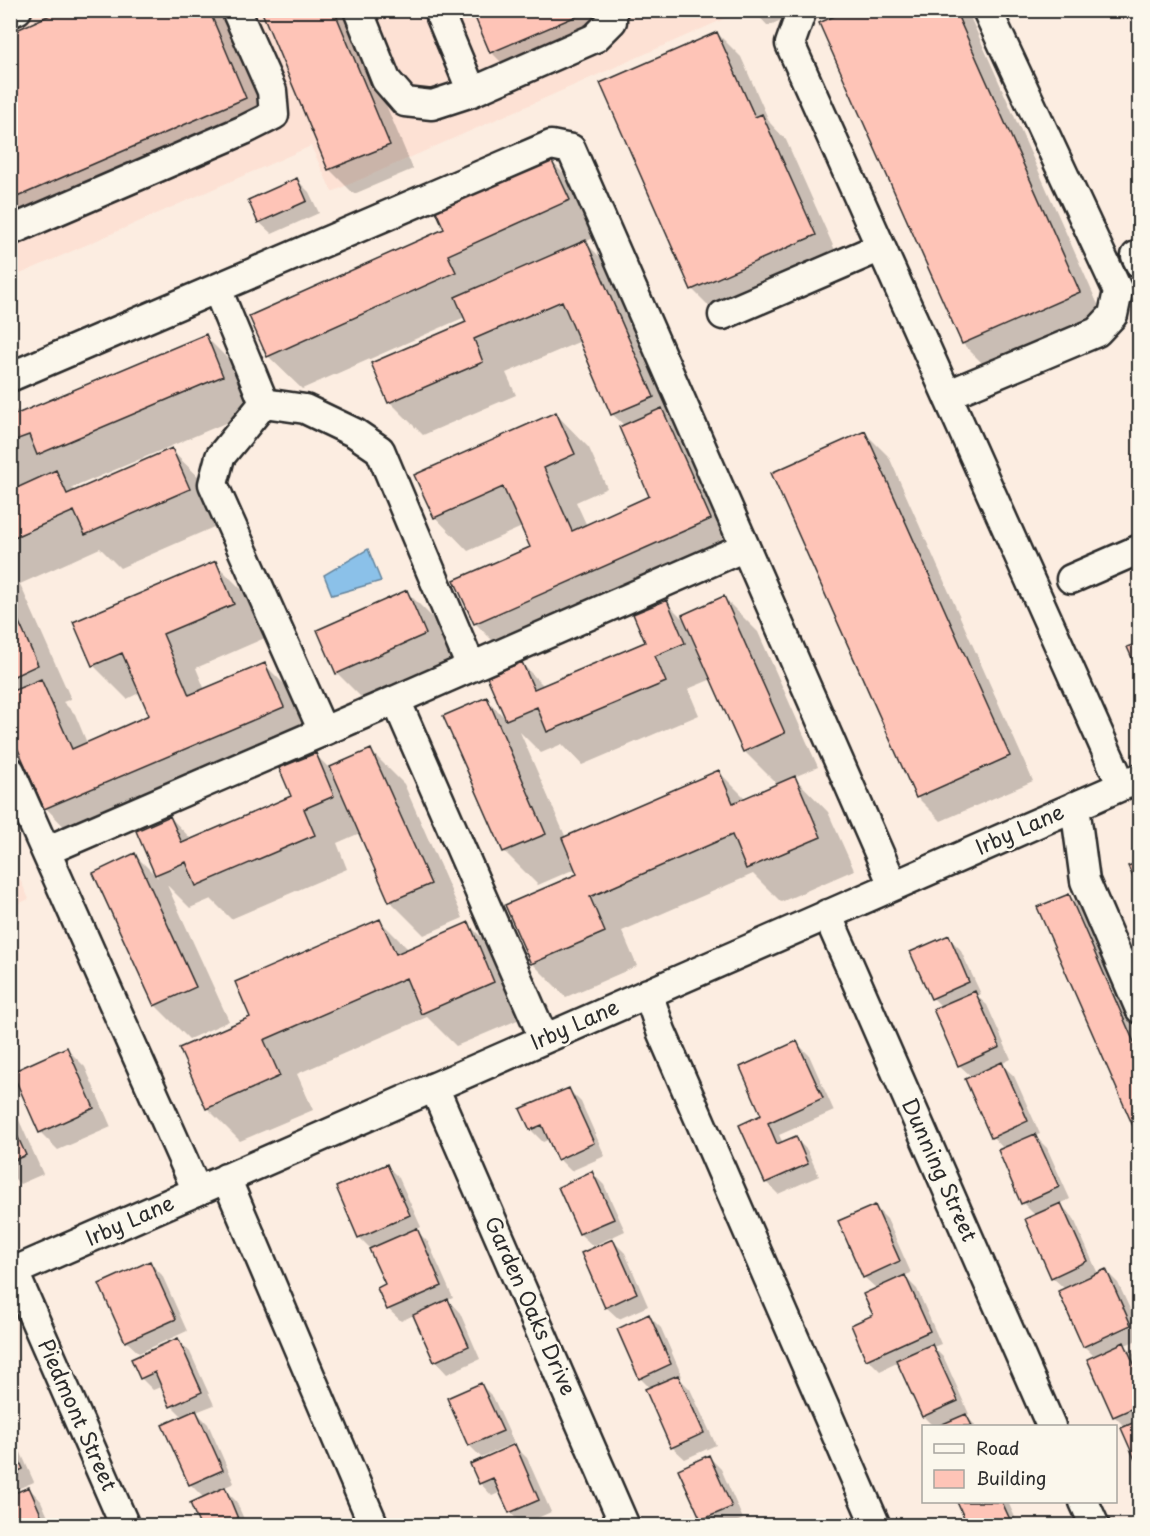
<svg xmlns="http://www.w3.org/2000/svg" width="1150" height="1536" font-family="'Playpen Sans',sans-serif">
  <rect width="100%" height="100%" fill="#fcede1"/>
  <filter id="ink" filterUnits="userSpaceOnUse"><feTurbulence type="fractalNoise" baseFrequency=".0167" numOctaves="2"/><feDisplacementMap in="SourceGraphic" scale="12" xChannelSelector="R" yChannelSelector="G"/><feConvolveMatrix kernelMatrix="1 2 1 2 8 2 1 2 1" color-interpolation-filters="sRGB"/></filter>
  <g filter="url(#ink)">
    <path fill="#fde1d4" d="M11,11H742L332,192L311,146L11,278Z
      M10,858L29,899L11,907H10Z"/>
    <path fill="#8bc1e9" stroke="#65859d" stroke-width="1.5" d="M368,549L381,581L332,595L324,575Z"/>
    <path fill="#0003" fill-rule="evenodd" d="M65,10H221L269,122L10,234V34Z
      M263,10H346L413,169L354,194L330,170Z
      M474,10H590L602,39L515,76L491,52Z
      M753,10H803L768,26Z
      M852,10H967L1103,316L987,368L963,344L821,24Z
      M717,33L741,57L770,123L786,140L839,259L716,313L692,289Z
      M551,161L585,195L602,234L585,242L619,276L743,553L509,657L475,623L532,548L522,527L468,551L435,517L556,414L589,448L607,488L576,502L587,526L651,497L625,426L612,414L581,341L506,373L516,395L423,435L390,402L468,323L465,317L302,389L268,356L446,229Z
      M297,180L309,192L319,213L272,234L259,222Z
      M205,336L239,370L256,410L72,488L76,492L171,450L205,483L223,523L120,568L100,548L20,584L71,699L63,702L75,714L87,743L151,716L141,692L127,699L93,665L215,563L249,597L267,637L196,668L205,690L264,664L298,698L317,740L79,842L46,808L10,727V404L20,414Z
      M865,433L889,457L1033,781L941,821L917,797Z
      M407,592L440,625L459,668L371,707L337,673Z
      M724,598L758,632L818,767L794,777L828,812L854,870L781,902L753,874L622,931L637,966L566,997L532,963L579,874L577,868L538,885L504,851L445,717L486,699L507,720L489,677L522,664L544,686L647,643L666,602L686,622ZM712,679L744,751L778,785L746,799L718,771L566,838L520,732L541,753L562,744L582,765L699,715L688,689Z
      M371,751L404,784L463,918L424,935L390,901L360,833L337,843L347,869L231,919L211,899L190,908L167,885L229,1021L189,1039L155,1005L135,855L158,878L138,831L170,817L192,840L293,796L315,754L330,769Z
      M1069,895L1087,914L1140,1035V1139Z
      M380,921L409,950L468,924L502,958L527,1016L456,1046L427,1017L297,1074L313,1110L240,1141L207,1108L252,1018Z
      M948,937L960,949L981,994L977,996L987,1005L1011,1059L1001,1064L1014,1076L1040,1134L1035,1136L1047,1148L1070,1199L1060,1204L1073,1217L1098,1274L1106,1271L1118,1283L1140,1331V1339L1125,1345L1136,1356L1140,1364V1467L1126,1428L1114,1416L1095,1357L1084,1346L1065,1289L1052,1277L1036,1216L1023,1203L1004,1149L993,1137L972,1077L959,1065L942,1007L933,998Z
      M797,1043L809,1055L834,1111L779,1135L783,1143L795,1138L807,1150L819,1176L778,1194L766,1182L763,1115Z
      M67,1049L85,1067L111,1127L58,1150L40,1132Z
      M569,1090L581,1102L605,1156L571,1171L559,1159L550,1139L543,1142L531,1130Z
      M10,1100L43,1174L20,1184L10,1174Z
      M387,1166L399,1178L421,1227L416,1230L428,1242L453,1298L448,1300L460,1313L480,1359L447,1374L435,1361L414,1315L401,1321L388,1309L387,1285L372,1250L359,1237Z
      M592,1173L604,1185L625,1231L593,1246L580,1234L560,1187Z
      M875,1207L887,1219L911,1273L904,1276L917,1289L941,1344L933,1347L944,1358L969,1414L965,1415L976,1426H933L923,1416L899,1362L880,1371L868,1359L875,1316L877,1289L864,1277Z
      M613,1241L625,1253L648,1306L619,1319L606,1307Z
      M150,1263L162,1275L187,1331L139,1353L126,1341Z
      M649,1316L661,1328L682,1376L679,1378L690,1389L716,1445L685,1459L672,1447L651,1389L640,1378Z
      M178,1340L190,1352L214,1405L196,1412L208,1424L234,1483L223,1488L236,1501L247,1526H202L204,1498L190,1484L164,1426L183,1417L172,1406L163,1386L153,1390L141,1378Z
      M481,1385L493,1397L514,1443L481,1457L469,1445Z
      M10,1428L34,1482L10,1492Z
      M515,1446L527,1458L551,1512L522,1525L510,1512L501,1492L492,1496L480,1483Z
      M709,1457L721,1469L743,1519L728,1526H708L702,1520L680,1470Z
      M29,1488L41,1501L52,1526H10Z
      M963,1502H1008L1019,1526H969L959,1503Z"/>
    <path fill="#fec4b7" stroke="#2b2b2b" stroke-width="1.5" d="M61,10H209L246,98L10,200V33Z
      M261,10H334L390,145L328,170Z
      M472,10H577L579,15L490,53Z
      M848,10H955L1080,292L962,344L819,23Z
      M717,32L755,117L762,114L816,235L691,290L600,83Z
      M551,159L570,200L448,255L456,272L267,357L249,316L444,229L436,211Z
      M297,178L307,201L258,223L248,200Z
      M586,240L654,397L611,415L562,301L474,339L483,362L388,403L371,363L466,322L455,297Z
      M206,334L223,376L37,455L29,435L10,442V411L12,416Z
      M662,408L711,519L474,624L454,580L530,547L503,487L434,518L414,475L556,412L575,454L544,468L572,531L649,496L619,427Z
      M865,431L1010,756L916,798L771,473Z
      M172,448L190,489L85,535L74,511L10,539V491L56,470L67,494Z
      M216,561L234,604L163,634L189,695L265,663L284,707L44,809L10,731V692L41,679L72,749L149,715L122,653L92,666L73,622Z
      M407,590L426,634L336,674L317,630Z
      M724,596L785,733L743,752L682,615Z
      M667,600L685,643L655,656L666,682L547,732L537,707L506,720L487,677L522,662L534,689L645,642L633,614Z
      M10,602L38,665L10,678Z
      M1140,642V676L1127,647Z
      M487,697L546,834L503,852L443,716Z
      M371,749L431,884L389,902L330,767Z
      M316,753L334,796L304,809L315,835L196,886L186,862L155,875L136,831L170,816L182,843L291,796L279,768Z
      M719,770L733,803L795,776L821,837L746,869L732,835L590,897L605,932L531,964L505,905L577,874L562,838Z
      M135,853L196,987L154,1006L93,873Z
      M1140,862V892L1128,866Z
      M1069,894L1140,1056V1142L1037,907Z
      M380,919L396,954L469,922L494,982L421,1014L406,978L264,1040L280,1076L206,1109L179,1048L250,1017L235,982Z
      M949,935L969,982L931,999L910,952Z
      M975,991L1000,1047L958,1066L933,1009Z
      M797,1041L823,1098L768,1123L777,1144L796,1136L808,1164L765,1183L739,1125L761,1115L740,1067Z
      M67,1047L94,1108L39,1133L12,1072Z
      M1002,1062L1028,1121L991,1138L965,1079Z
      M569,1088L594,1143L557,1160L542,1125L530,1130L520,1109Z
      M10,1120L26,1155L10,1162Z
      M1035,1134L1059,1187L1021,1204L998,1150Z
      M387,1164L410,1215L358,1238L336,1187Z
      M592,1171L614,1219L579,1234L558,1187Z
      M1061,1203L1087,1261L1051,1278L1025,1219Z
      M875,1205L900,1261L863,1278L838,1221Z
      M417,1228L442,1286L387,1310L377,1288L385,1284L369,1249Z
      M613,1239L637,1293L605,1308L581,1253Z
      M150,1261L176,1319L125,1342L99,1284Z
      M1106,1269L1131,1325L1083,1347L1058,1291Z
      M905,1275L930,1331L866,1360L851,1325L873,1315L863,1294Z
      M448,1299L469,1346L434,1362L413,1315Z
      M649,1314L671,1364L639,1379L617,1329Z
      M178,1338L202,1392L170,1407L155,1372L140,1379L131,1359Z
      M1124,1342L1140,1377V1405L1113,1417L1087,1359Z
      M932,1344L958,1401L922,1417L896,1360Z
      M678,1375L704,1433L671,1448L645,1389Z
      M481,1383L503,1431L468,1446L447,1398Z
      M196,1410L223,1470L189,1485L162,1425Z
      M966,1414L972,1426H938Z
      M1140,1420V1471L1121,1428Z
      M10,1441L23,1469L10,1475Z
      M515,1444L539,1500L509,1513L493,1478L479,1484L470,1464Z
      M709,1455L732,1507L701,1520L678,1469Z
      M29,1487L46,1526H10V1495Z
      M225,1487L241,1526H200L190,1503Z
      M957,1502H1002L1013,1526H968Z"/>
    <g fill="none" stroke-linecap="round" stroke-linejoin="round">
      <g stroke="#2b2b2b" stroke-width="33">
        <path id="minor" d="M358,10L386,80L405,102L432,105L472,92L595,38L612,21V10
          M438,10L472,92
          M802,10L790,44L1122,786
          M10,13L17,10
          M10,231L244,130L274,115L272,91L236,10
          M1136,256L1140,264
          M217,289L264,403L220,457L213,484L323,731
          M723,315L881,247
          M10,377L551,145L571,149L893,885
          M947,395L1097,332L1113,315L1118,291L987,10
          M264,403L305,409L355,433L380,450L471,667
          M1071,579L1140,549
          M396,700L745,547
          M10,771L197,1191
          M1075,806L1085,881L1140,1009
          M46,851L396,700L544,1039
          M827,914L1051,1426
          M648,993L661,1031L876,1526
          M434,1087L625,1526
          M226,1178L374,1526
          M14,1272L125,1526
          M10,1273L1140,778
          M1084,1502L1095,1526"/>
      </g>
      <use href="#minor" stroke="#fbf7ec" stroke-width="28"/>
    </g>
  </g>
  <g text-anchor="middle" stroke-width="5" stroke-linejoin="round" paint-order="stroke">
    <g font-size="21" fill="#2b2b2b" stroke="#fbf7ec">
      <text transform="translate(1020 830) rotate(-24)" y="7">Irby Lane</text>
      <text transform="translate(575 1025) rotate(-24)" y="7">Irby Lane</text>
      <text transform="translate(939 1170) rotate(66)" y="7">Dunning Street</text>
      <text transform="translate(130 1221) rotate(-24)" y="7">Irby Lane</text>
      <text transform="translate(530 1306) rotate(66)" y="7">Garden Oaks Drive</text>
      <text transform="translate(77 1415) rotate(66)" y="7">Piedmont Street</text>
    </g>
  </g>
  <rect width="1150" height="1536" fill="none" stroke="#fbf7ec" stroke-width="36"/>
  <rect x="18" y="18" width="1114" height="1500" fill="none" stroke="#2b2b2b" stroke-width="2" filter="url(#ink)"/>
  <rect x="922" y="1425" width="195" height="78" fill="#fbf7ec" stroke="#a8a59f" stroke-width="1.5"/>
  <rect x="934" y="1444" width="30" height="9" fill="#fbf7ec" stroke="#a8a59f" stroke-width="1.5"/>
  <text x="976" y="1455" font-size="18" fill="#2b2b2b">Road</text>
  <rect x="934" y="1470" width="30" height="18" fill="#fec4b7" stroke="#a8a59f" stroke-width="1.5"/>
  <text x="976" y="1485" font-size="18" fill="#2b2b2b">Building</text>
</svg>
